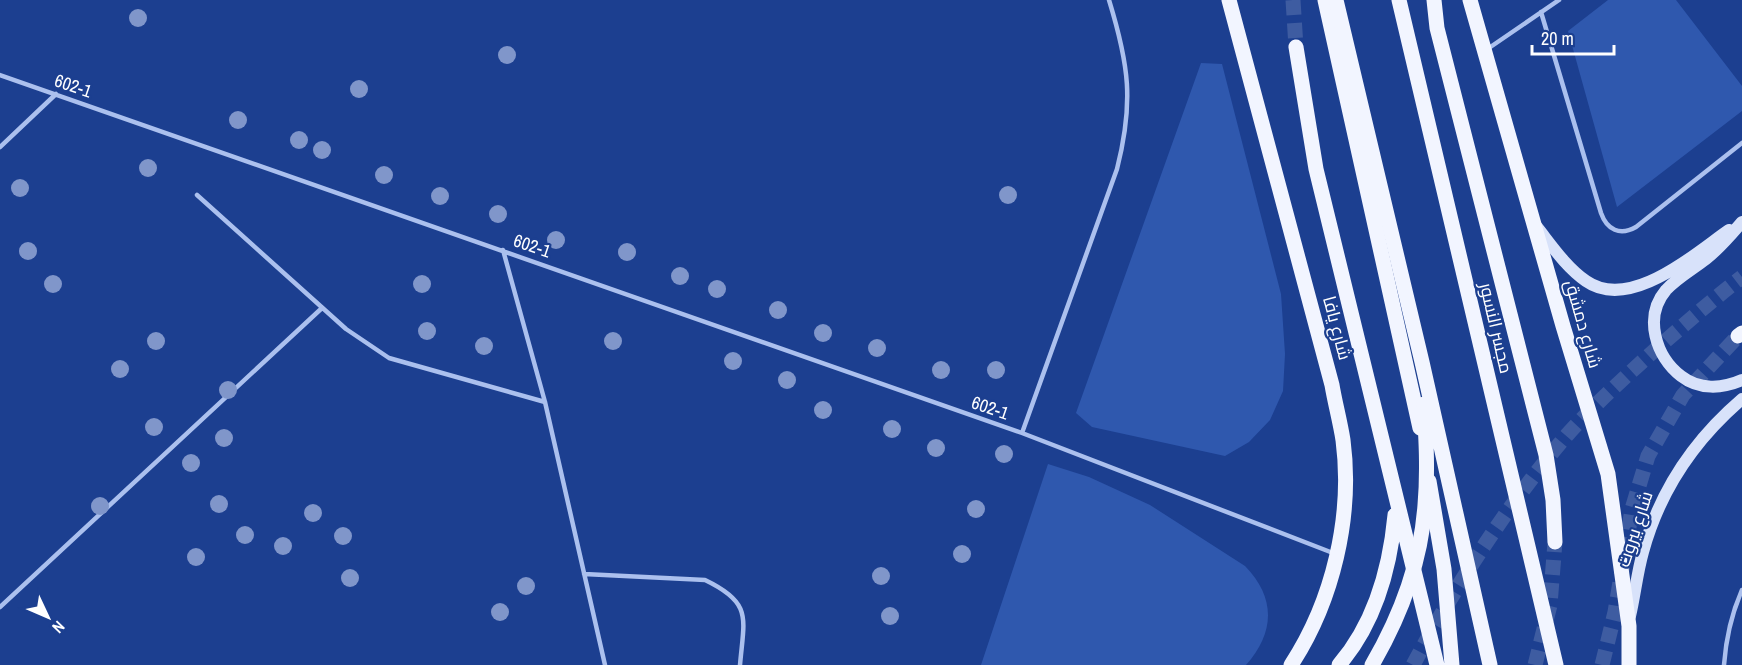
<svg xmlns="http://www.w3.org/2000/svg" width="1742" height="665" font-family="'Archivo Narrow',Cairo,sans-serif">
  <rect width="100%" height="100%" fill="#1c3f90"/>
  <path fill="#2f58ae" d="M1608,0H1676L1742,86V111L1617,207L1568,31Z
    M1201,63L1222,64L1281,294L1285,354L1283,391L1270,420L1249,442L1225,456L1092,427L1076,413Z
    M1048,464L1089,477L1150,505L1245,566C1276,598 1275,632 1246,665H981Z"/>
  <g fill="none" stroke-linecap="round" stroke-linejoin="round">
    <path stroke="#3e5ca1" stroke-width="15" stroke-dasharray="15 8" stroke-linecap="butt" d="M1293,0L1296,47
      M1413,665C1454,588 1510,501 1567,435C1594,405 1625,377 1655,350C1684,325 1712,300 1742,277
      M1535,665L1550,605L1555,542
      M1602,665L1615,612L1632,509L1648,456L1683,395L1738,336"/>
    <path stroke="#abc0ee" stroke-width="4.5" d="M1541,12L1601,213C1607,230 1620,236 1636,227L1742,143
      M1486,50L1559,0
      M0,75L1022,433L1333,553
      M0,147L56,94
      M197,195L346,329L389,358L545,402
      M503,250L545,402L605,665
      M1022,433L1117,169C1134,102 1129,65 1109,0
      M584,574L705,580C753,603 744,618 740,665
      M0,607L322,308
      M1724,665C1726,638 1731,615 1742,590"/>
    <path stroke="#d8e2fa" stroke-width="12" d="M1742,222C1731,235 1720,248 1706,259C1693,269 1677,278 1666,290C1643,317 1656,357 1681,376C1699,390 1722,389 1742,380
      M1537,227C1552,246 1566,267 1586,281C1630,312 1694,254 1729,230
      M1630,616C1635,595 1637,573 1643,552C1660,490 1694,440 1742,399"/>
    <path stroke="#f2f5ff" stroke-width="15" d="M1229,0L1332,385C1335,403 1340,421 1343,440C1353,516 1333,601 1291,665
      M1325,0L1420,428
      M1434,0L1437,28L1546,455L1553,500L1555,542
      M1470,0L1563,326L1608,474L1629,626V665
      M1296,47L1316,169L1437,665
      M1738,336L1742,333
      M1429,481L1444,569L1452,665
      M1339,665C1375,623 1390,568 1395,515"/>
    <path stroke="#f2f5ff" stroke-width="15" d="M1336,0L1422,362L1490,665
      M1399,0L1556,665
      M1372,665C1400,617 1421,561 1425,505C1428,471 1426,438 1424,404"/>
  </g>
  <g fill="#8096ca">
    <circle cx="138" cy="18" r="9"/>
    <circle cx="507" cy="55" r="9"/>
    <circle cx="359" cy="89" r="9"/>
    <circle cx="238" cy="120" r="9"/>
    <circle cx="299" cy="140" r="9"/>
    <circle cx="322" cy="150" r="9"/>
    <circle cx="148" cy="168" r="9"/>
    <circle cx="384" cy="175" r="9"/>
    <circle cx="20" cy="188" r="9"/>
    <circle cx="1008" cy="195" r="9"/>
    <circle cx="440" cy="196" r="9"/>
    <circle cx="498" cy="214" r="9"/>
    <circle cx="556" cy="240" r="9"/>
    <circle cx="28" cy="251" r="9"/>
    <circle cx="627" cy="252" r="9"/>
    <circle cx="680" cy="276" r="9"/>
    <circle cx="53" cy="284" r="9"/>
    <circle cx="422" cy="284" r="9"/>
    <circle cx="717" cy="289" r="9"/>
    <circle cx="778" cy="310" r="9"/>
    <circle cx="427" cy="331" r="9"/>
    <circle cx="823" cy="333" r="9"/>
    <circle cx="156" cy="341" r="9"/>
    <circle cx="613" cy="341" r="9"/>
    <circle cx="484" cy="346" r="9"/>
    <circle cx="877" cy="348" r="9"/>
    <circle cx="733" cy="361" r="9"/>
    <circle cx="120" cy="369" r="9"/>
    <circle cx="941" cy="370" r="9"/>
    <circle cx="996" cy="370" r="9"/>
    <circle cx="787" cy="380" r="9"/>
    <circle cx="228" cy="390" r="9"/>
    <circle cx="823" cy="410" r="9"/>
    <circle cx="154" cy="427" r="9"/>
    <circle cx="892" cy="429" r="9"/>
    <circle cx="224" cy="438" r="9"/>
    <circle cx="936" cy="448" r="9"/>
    <circle cx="1004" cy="454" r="9"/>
    <circle cx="191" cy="463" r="9"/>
    <circle cx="219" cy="504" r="9"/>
    <circle cx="100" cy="506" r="9"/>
    <circle cx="976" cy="509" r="9"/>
    <circle cx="313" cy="513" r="9"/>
    <circle cx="245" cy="535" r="9"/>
    <circle cx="343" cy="536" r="9"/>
    <circle cx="283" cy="546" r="9"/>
    <circle cx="962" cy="554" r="9"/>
    <circle cx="196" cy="557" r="9"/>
    <circle cx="881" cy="576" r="9"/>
    <circle cx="350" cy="578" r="9"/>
    <circle cx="526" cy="586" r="9"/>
    <circle cx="500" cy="612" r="9"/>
    <circle cx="890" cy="616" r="9"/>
  </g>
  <g text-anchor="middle" stroke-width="4.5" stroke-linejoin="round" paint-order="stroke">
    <g font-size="18" fill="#fff" stroke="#1c3f90">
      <text transform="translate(73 86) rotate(19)" y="6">602-1</text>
      <text transform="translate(532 246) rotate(19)" y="6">602-1</text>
      <text transform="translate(1583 324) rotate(74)" y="6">شارع دمشق</text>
      <text transform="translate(1337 328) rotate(75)" y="6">شارع يافا</text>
      <text transform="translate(1496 328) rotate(77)" y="6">مجسر النسور</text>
      <text transform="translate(990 408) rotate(19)" y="6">602-1</text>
      <text transform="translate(1635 529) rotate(-72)" y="6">شارع بيروت</text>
    </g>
  </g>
  <g transform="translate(48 617) rotate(134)" stroke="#1c3f90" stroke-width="4.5" paint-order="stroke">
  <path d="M0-4.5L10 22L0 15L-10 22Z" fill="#ffffff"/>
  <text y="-9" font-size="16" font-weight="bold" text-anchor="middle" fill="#ffffff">N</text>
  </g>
  <path d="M1532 45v9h82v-9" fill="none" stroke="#ffffff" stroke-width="3"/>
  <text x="1541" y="45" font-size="18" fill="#ffffff" stroke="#1c3f90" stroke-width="4.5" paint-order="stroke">20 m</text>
</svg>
